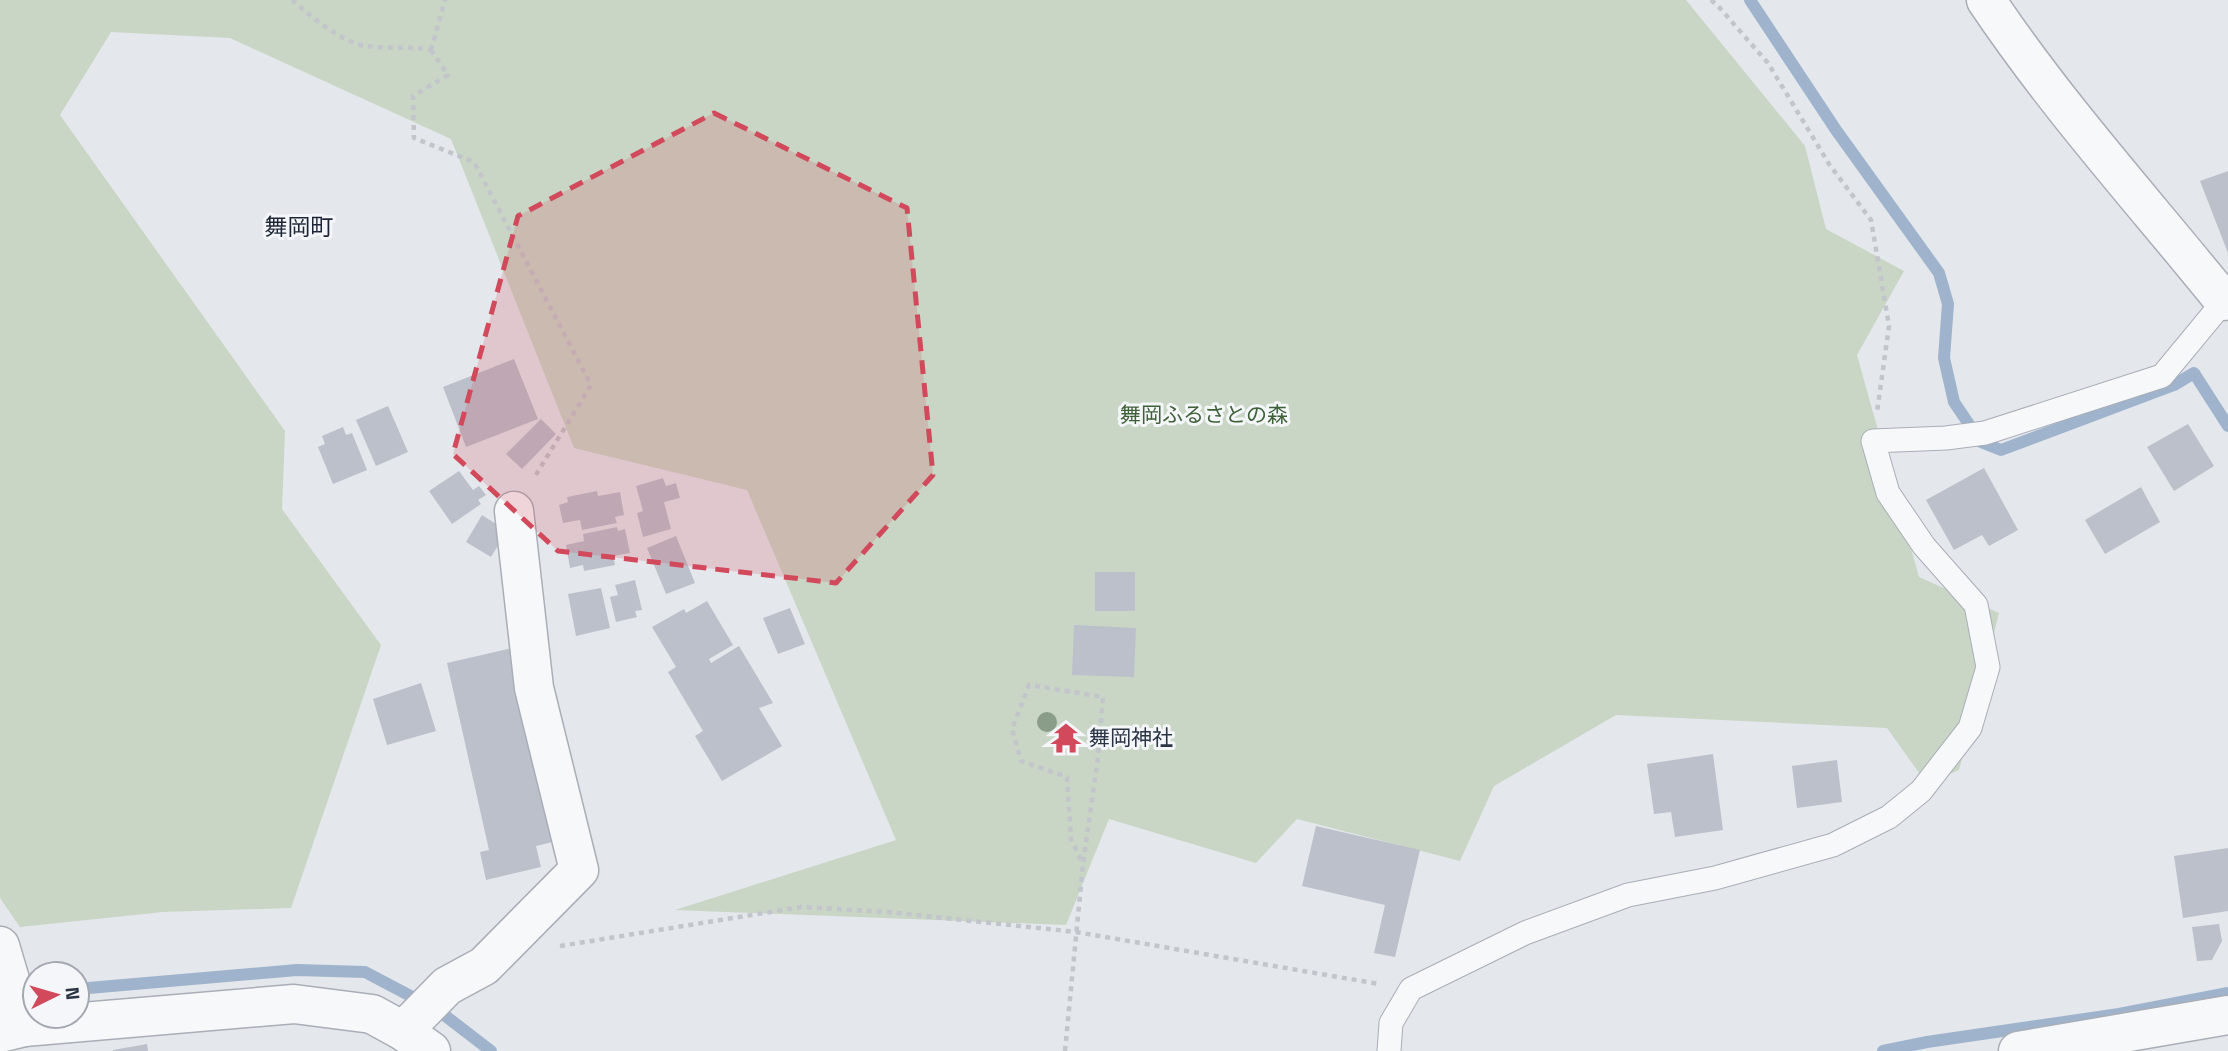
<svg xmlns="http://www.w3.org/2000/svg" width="2228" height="1051" font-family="'Titillium Web','Noto Sans JP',sans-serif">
  <rect width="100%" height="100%" fill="#e4e7ec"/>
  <path fill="#c9d6c5" d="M0,0H1686L1805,146L1826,229L1904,271L1857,355L1919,577L1999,613L1959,770L1927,784L1887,728L1616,715L1494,786L1460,861L1297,819L1256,863L1109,819L1066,925L675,910L896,840L747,490L574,448L451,139L230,38L111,32L60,115L285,431L282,509L381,645L291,908L163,912L20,927L0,898Z"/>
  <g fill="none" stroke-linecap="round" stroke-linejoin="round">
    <path stroke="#9fb4cc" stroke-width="12" d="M1750,0L1836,130L1939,273L1948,304L1944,358L1954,402L1981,442L2001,450L2174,385L2194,373L2228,426
      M77,989L297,970L365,972L439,1011L491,1051
      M1883,1051L1927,1042L2119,1014L2228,993"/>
  </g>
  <path fill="#bbc0ca" d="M2228,171V253L2200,181Z
    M514,359L538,419L466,447L443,387Z
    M388,406L408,452L376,466L356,420Z
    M541,419L556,434L522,469L506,454Z
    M2188,424L2214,466L2174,491L2147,447Z
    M343,427L346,435L352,433L367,470L333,484L318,447L325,444L322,436Z
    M1984,468L2018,530L1989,546L1982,535L1954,550L1926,500Z
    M459,471L473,490L479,486L486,495L478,500L481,504L452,524L429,491Z
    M663,478L666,486L676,483L680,498L664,502L671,529L643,537L637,513L643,511L636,486Z
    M2141,487L2160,522L2105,554L2085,520Z
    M597,491L598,496L620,492L624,515L615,517L617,523L582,530L580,520L563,523L559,505L568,502L567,497Z
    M482,515L507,531L491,557L466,542Z
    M617,527L618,531L625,529L630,553L613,556L615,565L584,571L583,565L570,568L566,545L584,541L583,534Z
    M676,536L695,583L666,594L647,548Z
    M1095,572H1135V611H1095Z
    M635,580L642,610L635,611L637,617L616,622L610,597L618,595L615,585Z
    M601,588L610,628L576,636L568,594Z
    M707,601L733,645L709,659L711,663L739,646L773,703L759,708L782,746L722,781L695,736L703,731L668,672L676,667L652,627L684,609L686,613Z
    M790,608L805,644L778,654L763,618Z
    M1074,625L1136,628L1134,677L1072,675Z
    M517,647L561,840L536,846L541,867L486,880L480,852L489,850L447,663Z
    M421,683L436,731L387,745L373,699Z
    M1713,754L1723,830L1675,837L1671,812L1654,814L1647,764Z
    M1837,760L1842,802L1797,808L1792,766Z
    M1316,826L1420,850L1395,957L1374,953L1385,905L1302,886Z
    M2228,848V911L2183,918L2174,856Z
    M2219,924L2222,941L2212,960L2197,961L2192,927Z
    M147,1044L148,1051H113V1050Z"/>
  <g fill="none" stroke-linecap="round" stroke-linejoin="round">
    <g stroke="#a9aeb7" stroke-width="25">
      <path id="service" d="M1389,1051L1391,1023L1411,989L1525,933L1628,895L1715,878L1833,845L1889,817L1921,791L1970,728L1988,667L1976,605L1924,546L1888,493L1873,441L1946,438L1985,433L2162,376L2224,301"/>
    </g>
    <g stroke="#a9aeb7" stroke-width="41">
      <path id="minor" d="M1986,0C2057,106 2144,202 2224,301L2228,300
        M0,946L24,1027
        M403,1031L447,986L484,966L579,870L534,688L514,511"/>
    </g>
    <g stroke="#a9aeb7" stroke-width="41">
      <path id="tertiary" d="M0,1033L24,1027L294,1004L372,1014L403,1031L431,1051
        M2018,1051L2228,1015"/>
    </g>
    <path stroke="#c2c5cb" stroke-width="4.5" stroke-dasharray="5 5" stroke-linecap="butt" d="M292,0C310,16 341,42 366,46C387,49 410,46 431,50
      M1711,0L1718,6L1768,63L1829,164L1871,220L1889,326L1877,412
      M431,50L448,75L413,96L414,138L474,162L591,385L534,478
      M431,50L445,0
      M560,946L801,907L887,912L1076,932L1379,984
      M1065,1051L1083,864L1098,757L1103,697L1029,685L1012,729L1021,761L1067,777L1071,839L1083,864"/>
    <use href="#service" stroke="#f7f8fa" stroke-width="23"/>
    <use href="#minor" stroke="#f7f8fa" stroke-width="38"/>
    <use href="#tertiary" stroke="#f7f8fa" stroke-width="38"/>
  </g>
  <circle fill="#899d89" cx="1047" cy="722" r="10"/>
  <path fill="#d1495b" fill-opacity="0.2" stroke="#d1495b" stroke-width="5" stroke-dasharray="14 9" stroke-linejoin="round" d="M714,113L907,208L933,475L836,583L558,551L453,454L518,216Z"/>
  <defs>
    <g id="temple-bare" transform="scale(2.415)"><path d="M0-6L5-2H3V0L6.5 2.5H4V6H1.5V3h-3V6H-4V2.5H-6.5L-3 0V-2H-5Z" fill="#d1495b" stroke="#f4f6f9" stroke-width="2.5" paint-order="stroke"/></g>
  </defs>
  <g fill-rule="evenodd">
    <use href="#temple-bare" x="1066" y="738"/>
  </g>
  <g text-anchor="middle" stroke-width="6" stroke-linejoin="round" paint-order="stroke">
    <g font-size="21" fill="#3f6138" stroke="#f4f6f9">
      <text x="1204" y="422">舞岡ふるさとの森</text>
    </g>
    <g font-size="21" fill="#2b3445" stroke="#f4f6f9" text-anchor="start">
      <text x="1089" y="745">舞岡神社</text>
    </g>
    <g font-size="23" fill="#1d2536" stroke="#f4f6f9">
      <text x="299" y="235">舞岡町</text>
    </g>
  </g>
  <g transform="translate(56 995) rotate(85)"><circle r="33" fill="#f4f6f9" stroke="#a4a8b1" stroke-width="2"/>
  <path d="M0-5L12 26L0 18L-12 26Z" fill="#d1495b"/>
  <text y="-10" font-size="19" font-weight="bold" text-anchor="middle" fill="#2b3445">N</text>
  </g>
</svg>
